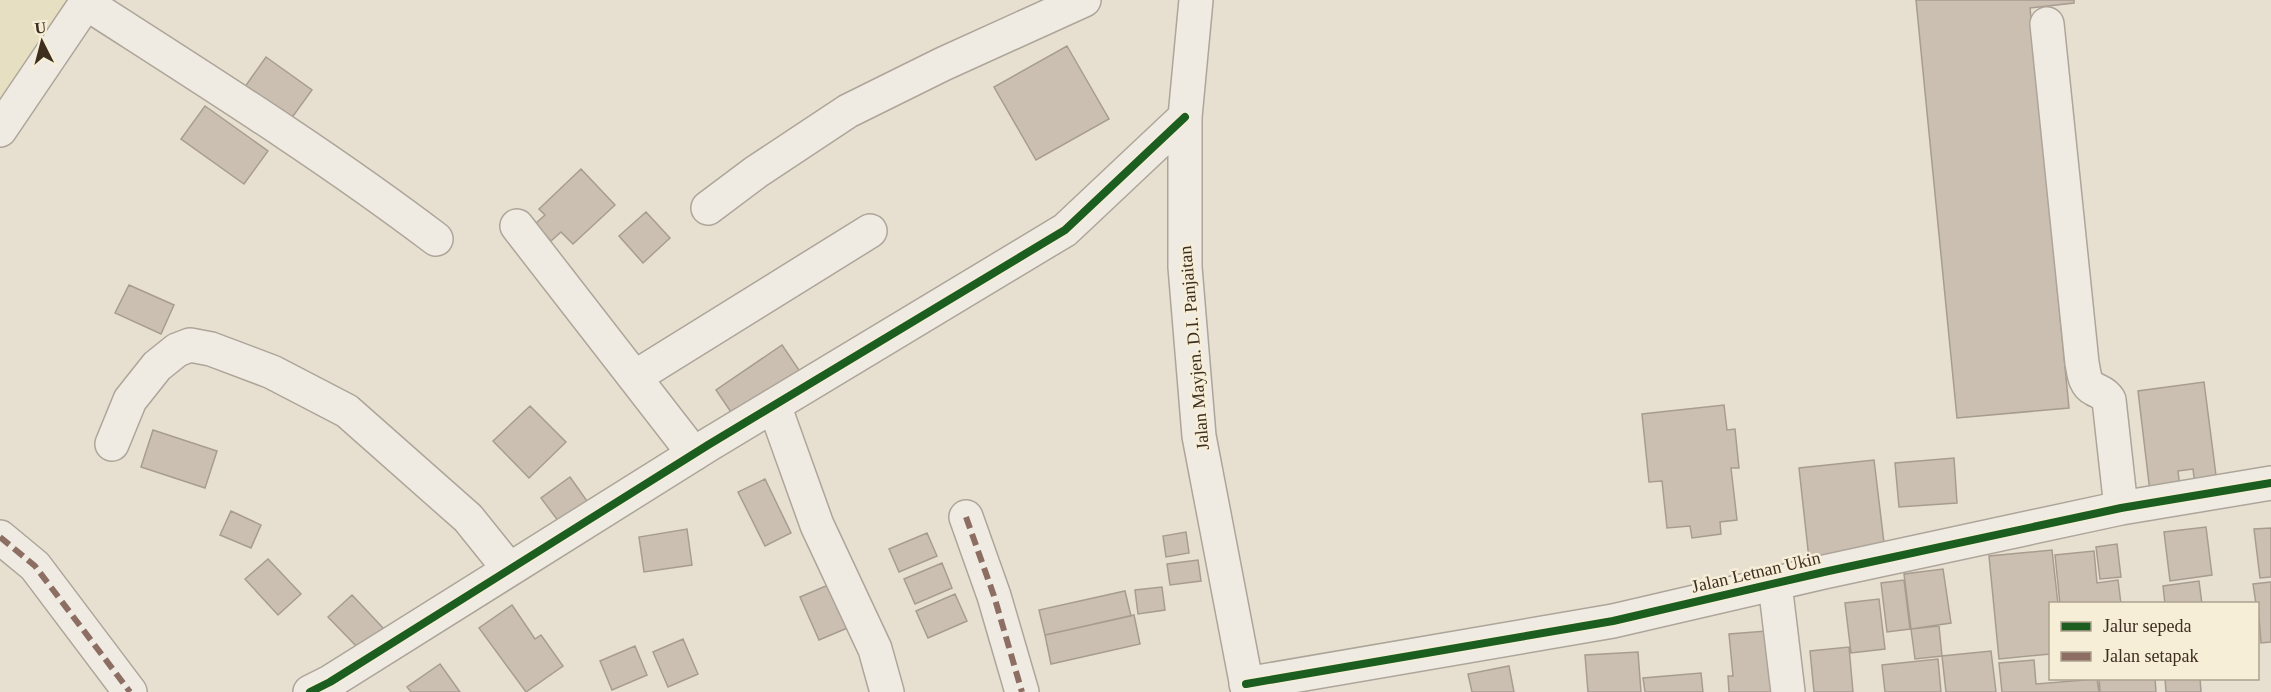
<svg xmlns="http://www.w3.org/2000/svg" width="2271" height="692" font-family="'Times New Roman',serif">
  <rect width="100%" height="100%" fill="#e7e0d1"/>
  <path fill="#e6dfc2" d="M0,0H86L0,137Z"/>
  <path fill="#cbbfb2" stroke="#a89c90" stroke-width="1.5" d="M1916,0H2074V3L2030,8L2069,408L1957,418Z
    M1067,46L1109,119L1036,160L994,87Z
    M266,57L312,90L288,123L242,91Z
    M205,106L268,151L244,184L181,139Z
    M581,169L615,205L573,244L561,232L551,241L535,224L545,215L539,209Z
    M646,212L670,238L643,263L619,236Z
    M129,285L174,305L161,334L115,313Z
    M782,345L803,376L737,421L716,390Z
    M2204,382L2217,483L2195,486L2193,469L2178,471L2180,488L2150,492L2138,391Z
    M1724,405L1727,430L1735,429L1739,468H1731L1737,520L1720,522L1721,534L1692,538L1690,526L1667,528L1662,481L1649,482L1642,414Z
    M530,406L566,442L529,478L493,441Z
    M153,430L217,451L205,488L141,467Z
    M1954,458L1957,503L1899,507L1895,463Z
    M1874,460L1885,551L1809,559L1799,468Z
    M570,477L587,501L559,522L541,498Z
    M765,479L791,533L765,546L738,492Z
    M231,511L261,525L251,548L220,535Z
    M2206,527L2212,575L2170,581L2164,532Z
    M2271,528V577L2260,578L2254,529Z
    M687,529L692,565L644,572L639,537Z
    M1186,532L1189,553L1166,557L1163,536Z
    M927,533L937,556L899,572L889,549Z
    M2117,544L2121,577L2100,579L2096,547Z
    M2052,550L2058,604H2050V654L1999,659L1989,556Z
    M2094,551L2097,583L2118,580L2121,604H2060L2055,555Z
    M268,559L301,594L278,615L245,579Z
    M1198,560L1201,581L1170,585L1167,564Z
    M942,563L952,588L915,604L904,579Z
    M1943,569L1951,623L1911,629L1904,574Z
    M1904,580L1910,629L1887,632L1881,583Z
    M2199,581L2202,604H2165L2163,586Z
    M2271,582V642L2261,643L2258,604H2256L2253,584Z
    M833,583L852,626L819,640L800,597Z
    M1162,587L1165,610L1138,614L1135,590Z
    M1125,591L1131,616L1045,635L1039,610Z
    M955,594L967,621L928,638L916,611Z
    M352,595L384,629L361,651L328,617Z
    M1879,599L1885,649L1851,653L1845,603Z
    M512,605L535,639L541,635L563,666L526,692L479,628Z
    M1134,615L1140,644L1051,664L1045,635Z
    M1939,626L1942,656L1915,659L1911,629Z
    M1779,630L1783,692H1729L1728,676H1733L1729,634Z
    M683,639L698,674L668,687L653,652Z
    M635,646L647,675L612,690L600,661Z
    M1849,647L1853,692H1814L1810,651Z
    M1991,651L1996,692H1946L1942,656Z
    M1638,652L1641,692H1588L1585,655Z
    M1938,659L1941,692H1885L1882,665Z
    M2034,660L2036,684L2097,679L2099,692H2002L1999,663Z
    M440,664L460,692H411L407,687Z
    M1509,666L1514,692H1472L1468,674Z
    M1701,673L1703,692H1645L1643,678Z
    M2099,678H2155L2156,692H2100Z
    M2165,678H2200L2201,692H2166Z"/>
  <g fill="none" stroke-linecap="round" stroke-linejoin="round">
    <g stroke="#ada599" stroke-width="36">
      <path id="minor" d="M1196,0L1185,117V267L1199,436L1248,692
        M86,3C204,79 324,154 436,239
        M2047,24L2082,363C2084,372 2084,384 2094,389C2101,393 2104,392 2109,400L2121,508
        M0,130L88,0
        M708,208L756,172L848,111L943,64L1084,0
        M517,226L694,454
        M635,377L870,231
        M774,405L817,525L875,649L887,692
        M112,444L130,400L157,366L177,350L190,345L211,349L272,372L347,411L468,518L509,569
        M966,517L994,596L1022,692
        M0,537L35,566L130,692
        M1775,584L1788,692
        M1246,684L1613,621L1824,572L2121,508L2271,483
        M310,692L330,682L708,445L1065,230L1185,117"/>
    </g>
    <use href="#minor" stroke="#efebe3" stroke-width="33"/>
    <path stroke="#8d6e63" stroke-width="6" stroke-dasharray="12 6" stroke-linecap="butt" d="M966,517L994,596L1022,692
      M0,537L35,566L130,692"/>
    <g stroke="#f7eed8" stroke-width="11">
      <path id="cycleway" d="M1246,684L1613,621L1824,572L2121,508L2271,483
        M310,692L330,682L708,445L1065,230L1185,117"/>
    </g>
    <use href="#cycleway" stroke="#1b5e20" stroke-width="8"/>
  </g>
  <g text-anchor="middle" stroke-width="5" stroke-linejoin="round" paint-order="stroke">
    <g font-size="18" fill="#3d2e20" stroke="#f7eed8">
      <text transform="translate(1194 348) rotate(-95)" y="6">Jalan Mayjen. D.I. Panjaitan</text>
      <text transform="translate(1756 572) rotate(-13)" y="6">Jalan Letnan Ukin</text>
    </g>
  </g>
  <rect x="2049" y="602" width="210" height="78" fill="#f7eed8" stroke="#ada18e" stroke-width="1.5"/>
  <rect x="2061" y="622" width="30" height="9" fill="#1b5e20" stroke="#ada18e" stroke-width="1.5"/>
  <text x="2103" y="632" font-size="18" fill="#3d2e20">Jalur sepeda</text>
  <rect x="2061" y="652" width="30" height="9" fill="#8d6e63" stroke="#ada18e" stroke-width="1.5"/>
  <text x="2103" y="662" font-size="18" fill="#3d2e20">Jalan setapak</text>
  <g transform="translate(42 42) rotate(354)" stroke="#f7eed8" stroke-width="4.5" paint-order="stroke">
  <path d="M0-4.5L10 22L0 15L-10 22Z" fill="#3d2e20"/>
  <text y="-9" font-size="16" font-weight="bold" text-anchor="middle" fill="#3d2e20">U</text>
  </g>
</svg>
